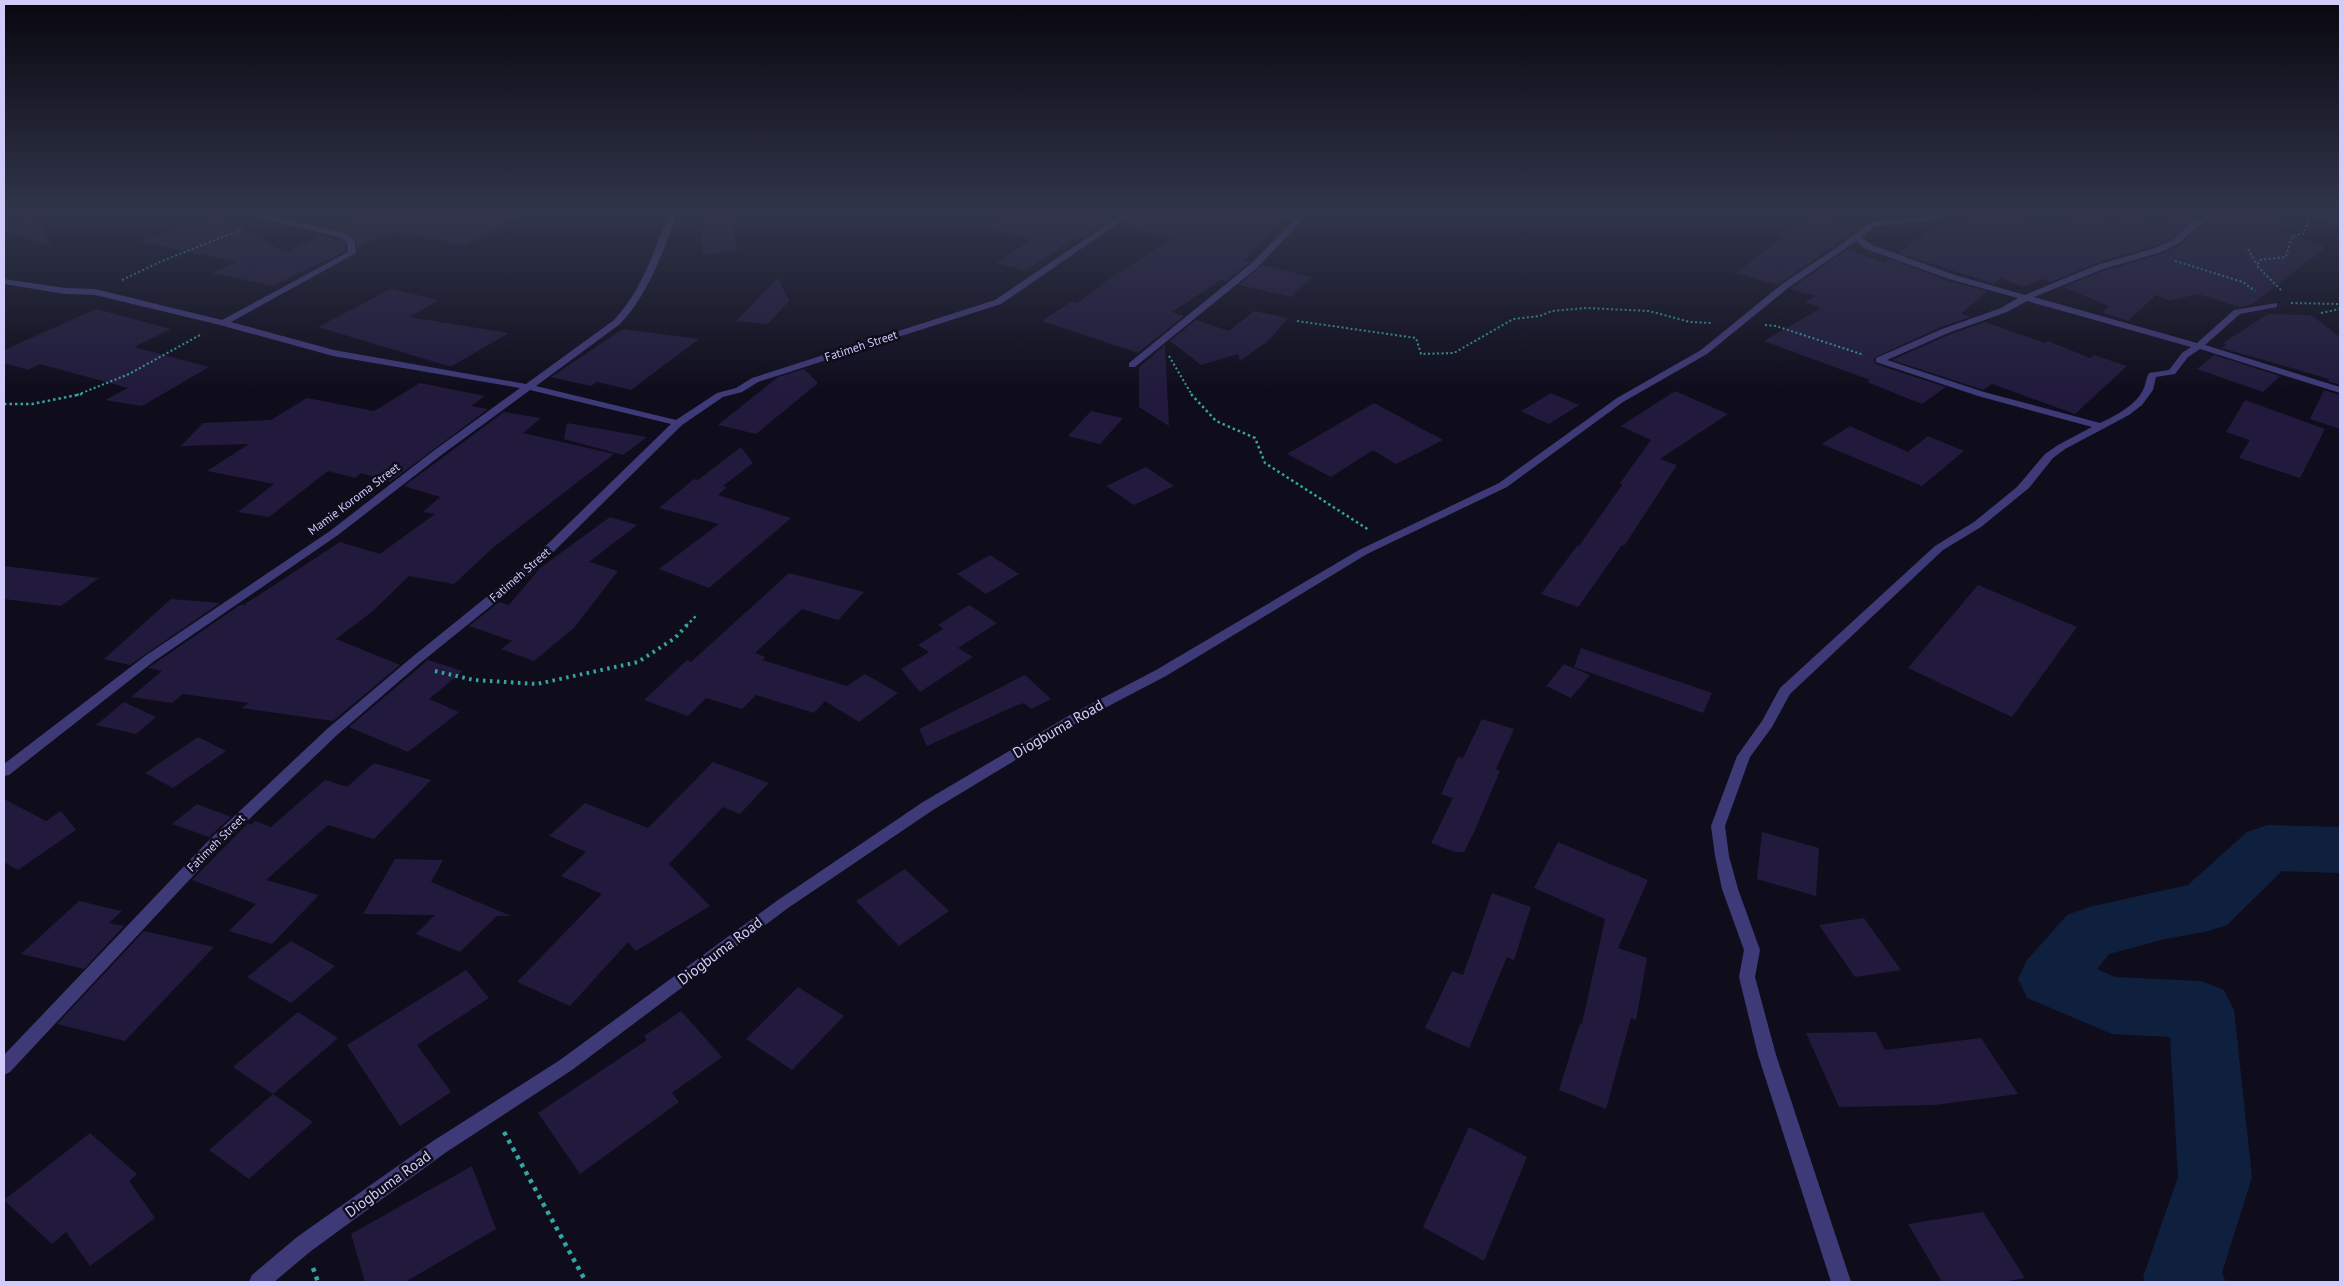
<svg xmlns="http://www.w3.org/2000/svg" width="2344" height="1286" font-family="'PT Sans',sans-serif">
  <rect width="100%" height="100%" fill="#0f0d1c"/>
  <g fill="none" stroke-linecap="round" stroke-linejoin="round">
    <path fill="#0e203e" fill-rule="evenodd" d="M2268,825L2340,827V873L2282,871L2227,925L2205,932L2165,939L2109,954L2097,969L2115,977L2201,981L2224,990L2234,1010L2252,1177L2222,1273L2226,1282H2145L2143,1277L2178,1177L2170,1037L2112,1034L2027,998L2018,979L2027,960L2067,915L2089,907L2188,885L2247,832Z"/>
  </g>
  <path fill="#211a3c" d="M349,211H527L465,245L392,231L357,248L356,240L346,232L334,229L348,222Z
    M707,211H736L733,232L738,250L704,255L701,243Z
    M1016,211H1124L1108,221H1105L1083,238L1076,237L1026,271L996,263L1033,239L983,228Z
    M1138,211H1205L1243,219L1251,211H1289L1244,261L1250,262L1226,281L1221,280L1172,312L1184,316L1138,353L1042,321L1072,301L1077,303L1112,277L1171,239L1119,225Z
    M1992,211H2006L2052,228L2086,213L2111,222L2127,214L2162,226L2164,211H2209L2188,222L2173,237L2154,246L2096,263L2051,282L2043,279L2023,287L2001,278L1994,284L1899,253L1933,228Z
    M2225,211H2292L2277,230L2326,247L2251,305L2239,307L2198,294L2169,301L2156,295L2128,321L2102,312L2109,306L2063,287L2104,271L2162,254L2181,245L2196,229Z
    M1817,213L1859,228L1778,285L1735,273L1784,237L1777,235Z
    M36,216L52,248L4,230V223Z
    M216,216L286,252L322,235L345,243L346,251L273,286L211,273L236,262L140,241Z
    M1847,250L1885,263L1890,259L1948,281L1987,291L1961,314L1970,317L1941,327L1874,358L1875,364L1946,387L1922,404L1867,382L1870,380L1764,341L1821,308L1805,302L1816,296L1790,289Z
    M1262,265L1312,277L1291,297L1239,285Z
    M778,278L789,301L768,324L736,321Z
    M391,289L439,300L409,317L509,333L452,366H448L318,327Z
    M96,309L171,329L134,347L209,367L142,406L105,400L128,388L40,364L28,370L4,363V350Z
    M1254,311L1288,318L1268,341L1240,361L1238,354L1201,365L1170,341L1196,320L1229,331Z
    M2268,314L2311,315L2340,337V385L2328,381L2329,379L2222,348L2227,344L2223,343Z
    M1985,322L2045,343L2048,341L2090,358L2094,355L2127,366L2075,414L1992,384L1983,390L1892,360L1949,335Z
    M623,329L699,339L631,390L597,382L591,386L551,377Z
    M1165,345L1169,426L1139,407V367Z
    M2214,355L2280,376L2263,392L2197,369Z
    M804,369L818,383L756,434L718,425L778,377Z
    M420,383L485,396L471,406L488,409L390,482L361,473L355,478L328,471L269,517L238,512L274,484L207,471L249,444L181,446L203,423L271,420L307,398L374,411Z
    M2324,390L2340,395V429L2310,419Z
    M1675,391L1728,414L1660,459L1677,465L1624,546L1622,545L1578,607L1541,594L1577,546H1579L1622,485L1620,483L1651,440L1621,426Z
    M1551,393L1579,405L1549,424L1521,411Z
    M2245,400L2325,429L2300,478L2239,458L2250,440L2226,432Z
    M1374,403L1443,440L1396,464L1373,450L1331,477L1287,454Z
    M1091,411L1123,418L1100,444L1068,436Z
    M504,412L541,418L523,433L614,454L495,546L454,584L409,576L373,611L336,639L400,665L333,721L241,708L249,703L183,694L172,703L131,697L162,671L148,668L154,664L240,605H247L245,604L340,542L380,554L435,514L423,512L440,497L404,486Z
    M567,423L647,437L623,455L564,439Z
    M1850,426L1908,452L1928,436L1964,451L1922,486L1822,444Z
    M741,447L753,463L723,486L727,487L718,495L791,518L709,588L659,569L719,524L659,508L694,479L698,480Z
    M1146,467L1174,486L1134,505L1106,486Z
    M610,517L637,525L589,562L618,571L574,628L534,661L501,649L512,641L469,626L499,602L509,605L540,568Z
    M990,555L1019,574L986,594L957,574Z
    M4,566L99,578L61,606L4,599Z
    M789,573L864,592L838,620L802,609L755,653L765,657L762,660L847,686L865,674L898,693L859,722L825,701L814,713L756,695L742,709L706,698L688,716L644,700L687,660L691,662Z
    M1978,585L2077,627L2012,717L1908,668Z
    M171,599L220,603L130,665L104,659Z
    M969,605L997,623L958,648L973,657L920,692L901,669L929,652L918,645L943,629L938,625Z
    M1581,648L1712,693L1703,713L1574,667Z
    M428,660L463,671L429,699L459,712L408,752L349,727Z
    M1564,664L1590,675L1571,698L1546,686Z
    M1025,675L1051,699L1031,709L1024,703L1015,706L927,746L919,729Z
    M124,702L156,717L136,734L96,725Z
    M1482,719L1514,729L1496,769L1500,771L1474,832L1464,852H1455L1431,843L1453,798L1441,794L1458,757L1463,758Z
    M198,737L226,751L173,788L145,773Z
    M713,762L769,783L740,814L723,807L669,864L710,906L636,951L628,942L570,1006L517,982L602,894L561,876L586,852L549,836L585,803L648,828Z
    M374,763L431,780L374,839L328,825L266,880L319,895L272,944L229,931L256,904L192,880L248,823L251,825L255,821L271,827L325,780L347,787Z
    M4,799L46,821L61,811L76,830L18,870L4,862Z
    M197,804L231,817L209,837L172,824Z
    M1762,832L1819,848L1816,896L1757,879Z
    M1558,842L1648,880L1618,948L1647,958L1636,1020L1631,1018L1606,1109L1559,1090L1580,1023L1582,1024L1605,919L1534,888Z
    M395,859L443,860L431,882L511,916H497L460,952L416,934L435,915L363,914Z
    M905,869L949,911L899,946L856,901Z
    M1492,893L1531,907L1514,960L1507,957L1469,1048L1425,1028L1452,971L1463,975Z
    M79,901L122,911L109,923L124,926L84,969L21,954Z
    M1864,918L1901,970L1855,977L1819,925Z
    M144,931L214,947L125,1041L57,1024Z
    M291,941L335,966L291,1003L247,977Z
    M466,970L489,998L417,1045L451,1092L400,1126L347,1045Z
    M798,987L844,1016L792,1070L746,1039Z
    M681,1011L722,1057L672,1093L679,1102L580,1174L538,1113L647,1040L644,1036Z
    M298,1012L338,1038L273,1094L233,1067Z
    M1876,1032L1885,1050L1981,1038L2018,1094L1935,1105L1839,1107L1806,1033Z
    M273,1094L313,1122L249,1179L209,1150Z
    M1469,1127L1527,1157L1484,1261L1423,1227Z
    M90,1133L137,1174L129,1181L155,1218L90,1266L66,1232L52,1244L4,1200Z
    M472,1166L496,1229L405,1282H365L351,1234Z
    M1983,1212L2025,1278L2003,1282H1942L1908,1224Z"/>
  <g fill="none" stroke-linecap="round" stroke-linejoin="round">
    <path stroke="#34a6a1" stroke-width="2" stroke-dasharray="2 2.5" stroke-linecap="butt" d="M2306,213L2340,225
      M2248,249L2257,265
      M2175,261L2243,282L2255,291
      M122,280L162,261L243,229
      M2281,290L2257,266L2260,260L2286,257L2292,236L2303,234L2308,223L2304,211
      M2291,303L2340,304
      M2321,313L2340,309
      M1297,321L1416,338L1421,354L1454,353L1513,319L1540,316L1552,311L1586,308L1649,311L1690,322L1712,323
      M1765,325L1776,326L1864,355
      M1169,356L1192,395
      M77,395L129,374L200,335"/>
    <path stroke="#34a6a1" stroke-width="2.5" stroke-dasharray="2.5 3" stroke-linecap="butt" d="M1191,394L1216,421L1255,438L1265,463L1369,530
      M4,404H32L82,394
      M686,626L696,616"/>
    <path stroke="#34a6a1" stroke-width="4" stroke-dasharray="2.5 4.5" stroke-linecap="butt" d="M435,671L474,680L537,684L638,662L675,638L687,625"/>
    <path stroke="#34a6a1" stroke-width="4.5" stroke-dasharray="4 5" stroke-linecap="butt" d="M504,1132L586,1282
      M313,1268L318,1282"/>
    <path fill="#3e3a78" fill-rule="evenodd" d="M233,211H247L345,233L355,241L356,253L231,322L334,350L526,384L614,320C643,289 654,250 670,211H678C663,251 650,292 620,324L536,386L676,420L717,393L736,388L752,378L995,300L1127,211H1136L1001,304L758,382L742,392L723,397L682,425L534,571L419,664L337,735L220,847L10,1072L4,1075V1055L210,839L327,729L411,658L526,565L671,424L530,390L440,456L338,535L153,662L9,775L4,776V764L145,656L330,531L432,452L520,388L333,356L220,325L95,295L65,294L4,284V279L65,288L95,289L222,320L348,252L347,242L339,237Z
      M1303,211H1311L1258,267L1135,367H1129V363L1252,263Z
      M1950,211H1964L1925,221L1875,226L1861,237L1872,245L1955,275L2025,295L2097,265L2155,248L2174,239L2189,224L2213,211H2223L2195,228L2180,243L2161,252L2103,269L2034,297L2197,343L2234,310L2277,303V307L2240,314L2205,345L2340,387V393L2200,349L2188,357L2175,374L2156,377L2153,390L2142,405L2129,415L2065,449L2053,458L2029,488L1981,527L1943,550L1790,694L1772,727L1750,757L1725,826L1729,856L1738,889L1760,950L1755,977L1776,1055L1851,1282H1831L1758,1055L1739,977L1744,950L1722,889L1715,856L1711,826L1737,756L1762,721L1780,688L1935,546L1974,522L2017,487L2045,454L2058,445L2092,427L1978,396L1876,362V358L1942,329L2001,308L2018,298L1949,279L1866,249L1856,241L1788,288L1707,354L1623,402L1507,487L1367,554L1166,676L1080,721L933,810L788,908L572,1070L445,1153L311,1251L274,1282H249L252,1275L297,1237L433,1141L560,1060L778,900L923,802L1070,715L1156,670L1359,550L1499,483L1617,398L1701,350L1782,284L1839,246L1870,222L1925,217ZM2027,301L2191,347L2182,353L2169,370L2149,373C2146,378 2146,383 2144,388C2137,405 2115,416 2100,423L1984,392L1887,360L1948,333L2007,312Z"/>
  </g>
  <linearGradient id="sky" x2="0" y2="1"><stop stop-color="#08070f"/><stop offset="0.54" stop-color="#31354b"/><stop offset="1" stop-color="#31354b" stop-opacity="0"/></linearGradient>
  <rect width="2344" height="391" fill="url(#sky)"/>
  <g text-anchor="middle" stroke-width="5" stroke-linejoin="round" paint-order="stroke">
    <g font-size="12" fill="#d1cbfc" stroke="#0f0d1c">
      <text transform="translate(861 346) rotate(-18)" y="4">Fatimeh Street</text>
      <text transform="translate(354 499) rotate(-37)" y="4">Mamie Koroma Street</text>
      <text transform="translate(520 575) rotate(-41)" y="4">Fatimeh Street</text>
      <text transform="translate(216 843) rotate(-45)" y="4">Fatimeh Street</text>
    </g>
    <g font-size="15" fill="#d1cbfc" stroke="#0f0d1c">
      <text transform="translate(1058 729) rotate(-30)" y="5">Diogbuma Road</text>
      <text transform="translate(720 951) rotate(-37)" y="5">Diogbuma Road</text>
      <text transform="translate(388 1184) rotate(-36)" y="5">Diogbuma Road</text>
    </g>
  </g>
  <rect width="2344" height="1286" fill="none" stroke="#d1cbfc" stroke-width="10"/>
</svg>
